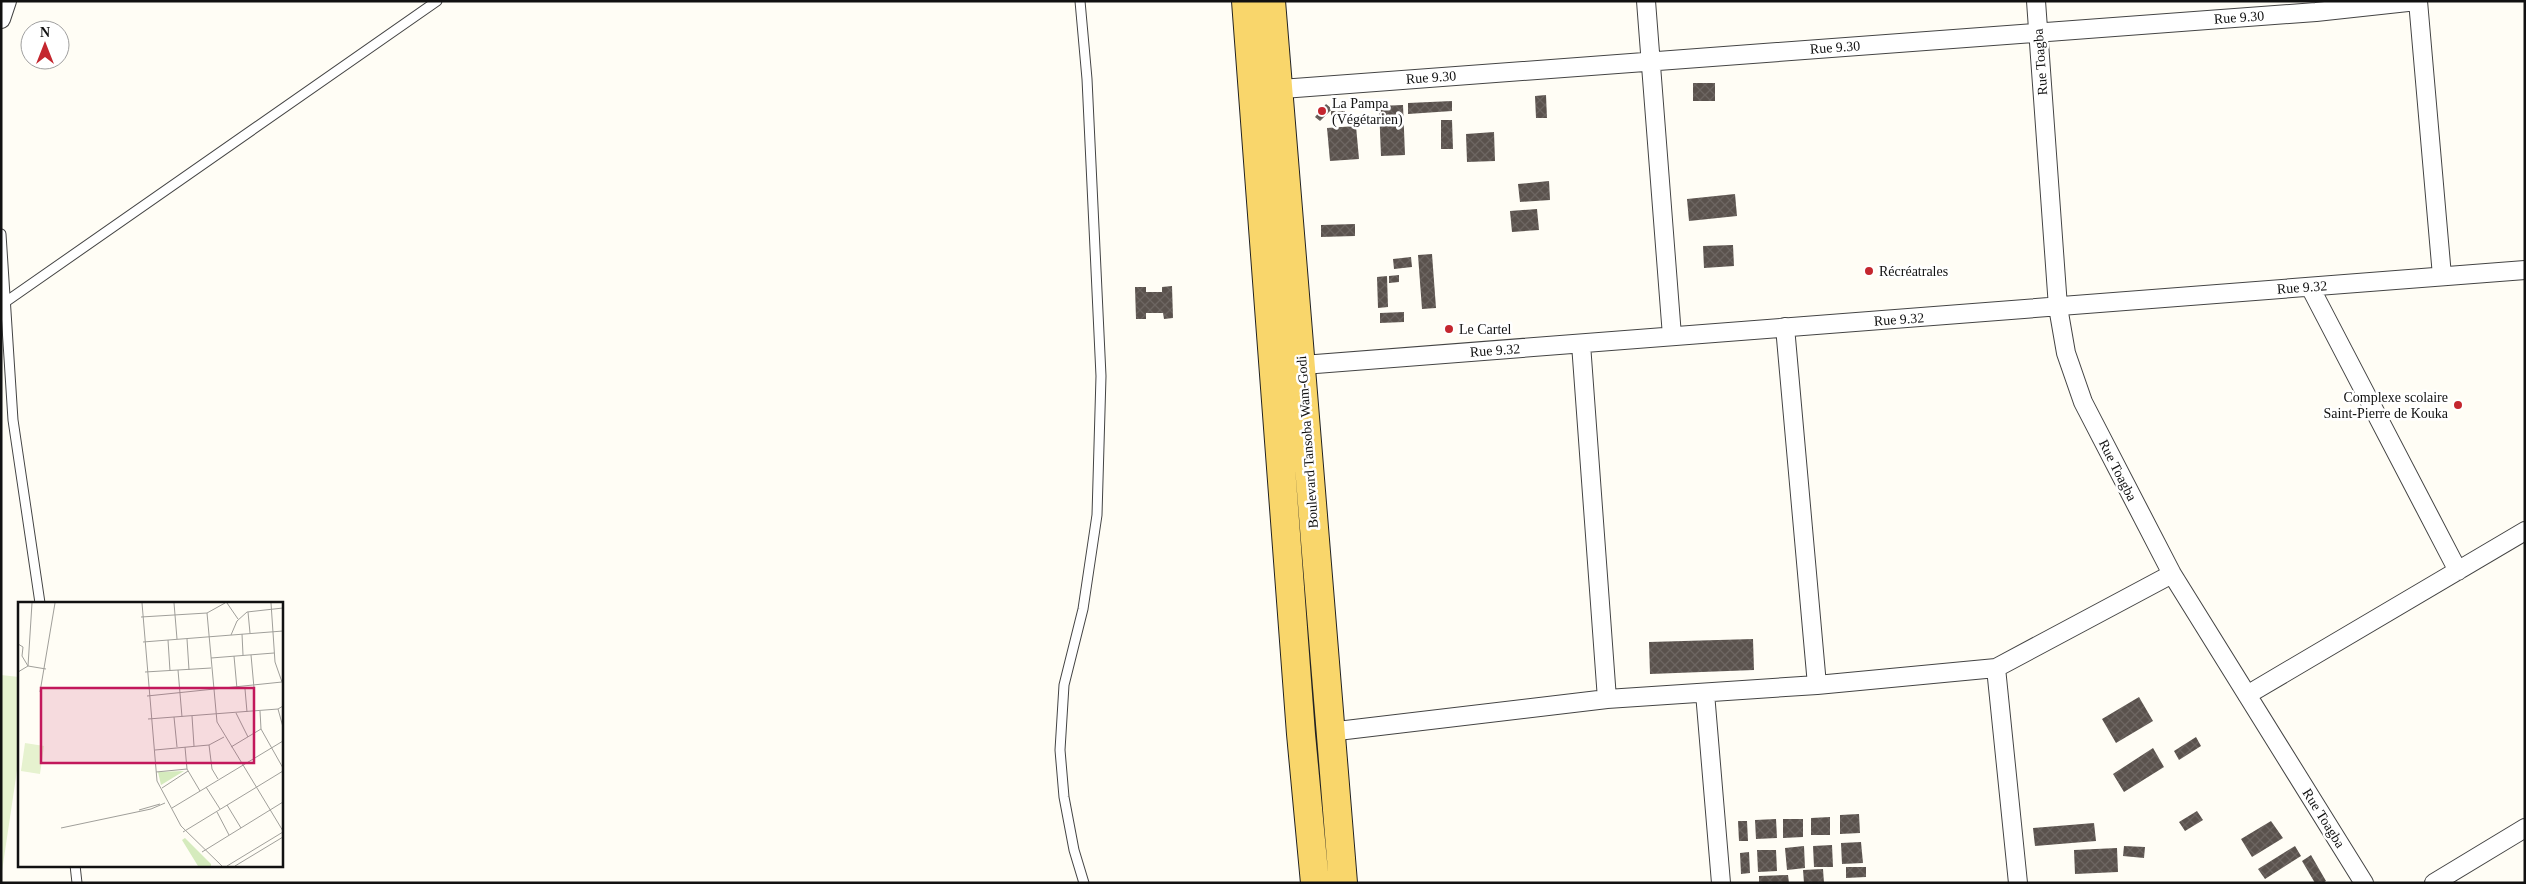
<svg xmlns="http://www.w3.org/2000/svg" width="2526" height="884" font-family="'Times New Roman',serif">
  <defs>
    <pattern id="building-cross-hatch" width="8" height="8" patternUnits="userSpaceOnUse" patternTransform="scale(1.25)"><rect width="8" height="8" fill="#5a524d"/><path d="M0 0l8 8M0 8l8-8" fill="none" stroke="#6d6662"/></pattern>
  </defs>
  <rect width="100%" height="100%" fill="#fffdf5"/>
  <path fill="#e6f2cf" d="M1,675L19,677V757L1,878Z"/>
  <path fill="url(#building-cross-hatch)" d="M1693,83H1715V101H1693Z
    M1546,95L1547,118H1536L1535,96Z
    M1452,101V111L1408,114V103Z
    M1326,104L1332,109L1320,121L1315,117Z
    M1403,105L1405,155L1381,156L1379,106Z
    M1331,111H1345V119H1331Z
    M1441,120H1452L1453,149H1441Z
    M1356,126L1359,159L1330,161L1327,128Z
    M1494,132L1495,161L1467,162L1466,134Z
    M1549,181L1550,200L1520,202L1518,184Z
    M1735,194L1737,216L1689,221L1687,199Z
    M1537,209L1539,230L1512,232L1510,211Z
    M1355,224V236L1321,237V225Z
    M1733,245L1734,266L1704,268L1703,246Z
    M1432,254L1436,308L1422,309L1418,255Z
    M1411,257L1412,267L1394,269L1393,259Z
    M1399,275V282L1389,283V276Z
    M1387,276L1388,307L1378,308L1377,277Z
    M1172,286L1173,318L1164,319L1163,313H1146V319H1136L1135,287H1146V292H1162V287Z
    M1404,312V322L1380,323V313Z
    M1753,639L1754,670L1650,674L1649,642Z
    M2139,697L2153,721L2116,743L2102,719Z
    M2196,737L2201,746L2179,760L2174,751Z
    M2153,748L2164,767L2124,792L2113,774Z
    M2197,811L2203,820L2185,831L2179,822Z
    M1859,814L1860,833L1840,834V815Z
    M1830,817V835H1811V818Z
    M1776,819L1777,838L1756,839L1755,820Z
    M1783,819H1803V837L1783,838Z
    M1738,821H1747L1748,841H1739Z
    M2271,821L2283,838L2252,857L2241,839Z
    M2094,823L2096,841L2035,846L2033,828Z
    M1861,842L1863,863L1842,864L1841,843Z
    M1832,845L1833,867H1814L1813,846Z
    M1804,846L1805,868L1787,870L1785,848Z
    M2124,846L2145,847L2144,858L2123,856Z
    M2295,846L2301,856L2265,879L2258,869Z
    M2117,848L2118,872L2075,874L2074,850Z
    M1757,850H1776L1777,871L1758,872Z
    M1749,852L1750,873L1741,874L1740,853Z
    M2311,855L2326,881L2323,883H2315L2302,861Z
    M1846,867H1866V877L1846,878Z
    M1823,869L1824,883H1804L1803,870Z
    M1788,875L1789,883H1759V876Z"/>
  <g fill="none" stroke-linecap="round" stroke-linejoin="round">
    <g stroke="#444" stroke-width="11">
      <path id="service" d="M1080,1L1087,79L1101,376L1097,515L1083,609L1064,685L1060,750L1064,797L1074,850L1084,883
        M1,234L13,420L40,603
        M4,303L437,1
        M75,865L77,883"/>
    </g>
    <g stroke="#444" stroke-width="20">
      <path id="minor" d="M1646,1L1672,336
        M2036,1L2058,307L2066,353L2083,402L2172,574L2364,883
        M2418,1L2442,276
        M1,19L7,1
        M1268,90L2316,12L2417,1
        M2310,287L2458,571
        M1785,327L1817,685
        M1581,344L1607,699
        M1290,366L2525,270
        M1996,668L2018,883
        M1705,693L1721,883
        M2247,695L2525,531
        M1329,732L1607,699L1817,685L1996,668L2172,574
        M2434,883L2525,828"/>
    </g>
    <g stroke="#222" stroke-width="30">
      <path id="primary" d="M1246,1L1301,734L1315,883
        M1271,1L1343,883"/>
    </g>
    <use href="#service" stroke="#fff" stroke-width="9"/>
    <use href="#minor" stroke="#fff" stroke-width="18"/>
    <use href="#primary" stroke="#f9d66b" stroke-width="28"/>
  </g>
  <g fill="#c4262e" stroke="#fff" stroke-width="2">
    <circle cx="1322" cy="111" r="5"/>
    <circle cx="1869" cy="271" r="5"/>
    <circle cx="1449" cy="329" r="5"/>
    <circle cx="2458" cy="405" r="5"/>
  </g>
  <g text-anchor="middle" stroke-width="5" stroke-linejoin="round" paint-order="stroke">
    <g font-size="14" fill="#111" stroke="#fff">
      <text transform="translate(2239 17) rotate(-4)" y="5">Rue 9.30</text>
      <text transform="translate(1835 47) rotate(-4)" y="5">Rue 9.30</text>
      <text transform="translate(2040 62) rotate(-94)" y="5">Rue Toagba</text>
      <text transform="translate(1431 77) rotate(-4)" y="5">Rue 9.30</text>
      <text transform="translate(2302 287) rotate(-4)" y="5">Rue 9.32</text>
      <text transform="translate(1899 319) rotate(-4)" y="5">Rue 9.32</text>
      <text transform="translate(1495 350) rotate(-4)" y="5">Rue 9.32</text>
      <text transform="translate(1307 442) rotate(-94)" y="5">Boulevard Tansoba Wam-Godi</text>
      <text transform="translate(2118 470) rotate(63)" y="5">Rue Toagba</text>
      <text transform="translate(2324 818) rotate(58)" y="5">Rue Toagba</text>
    </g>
    <g font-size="14" fill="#111" stroke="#fff" text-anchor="start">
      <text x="1332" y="108">La Pampa<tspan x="1332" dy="16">(Végétarien)</tspan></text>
      <text x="1879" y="276">Récréatrales</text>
      <text x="1459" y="334">Le Cartel</text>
      <text x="2448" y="402" text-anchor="end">Complexe scolaire<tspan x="2448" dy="16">Saint-Pierre de Kouka</tspan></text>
    </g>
  </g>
  <g transform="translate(18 602)">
    <rect width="265" height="265" fill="#fffdf5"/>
    <path d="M166,169L143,183L140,170ZM167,236L193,262V264H180L164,238Z" fill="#d5ebbd"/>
    <path d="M7,141L26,144L22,172L3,169Z" fill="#e6f2cf"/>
    <path fill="none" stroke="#a09f9a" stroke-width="1" d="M124,1L139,179L163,224L204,264M156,1L159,37M209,1L220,17M253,1L257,60L264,80M230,10L232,31M189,11L199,120L265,229M123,15L189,11L207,1M224,32L225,53M213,33L219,19L229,10L265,6M169,37L171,68M150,38L152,69M125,40L265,29M0,42L5,45L4,54L10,64L28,67M233,53L236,86M216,54L219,87M193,56L256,51M160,68L164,115M0,70L10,64L14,1M127,70L193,66M227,87L229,110M22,90L37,1M129,94L264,80M260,107L265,125M242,109L243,127L265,166M218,111L230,135M174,114L176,144M156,115L159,145M130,117L260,107L265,104M191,143L194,167L200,177M167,145L169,167L182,189M213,145L243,127M137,148L191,143L206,135M138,170L169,167M188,185L202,207M144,186L170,169M209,203L223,226M154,206L265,139M121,208L142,202M199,210L211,233M43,226L133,207L147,201M165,230L265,169M184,250L265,200M209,264L265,230M217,264L265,235"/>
    <path fill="#c2185b" fill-opacity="0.15" stroke="#c2185b" stroke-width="2.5" d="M23,86H236V161H23Z"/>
    <rect width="265" height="265" fill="none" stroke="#111" stroke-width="2.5"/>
  </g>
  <rect width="2526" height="884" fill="none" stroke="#111111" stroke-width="5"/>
  <g transform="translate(45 45)"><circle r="24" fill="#ffffff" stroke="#a0a0a0"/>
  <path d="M0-4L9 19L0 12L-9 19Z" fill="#c4262e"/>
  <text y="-8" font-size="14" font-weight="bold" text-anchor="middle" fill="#111111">N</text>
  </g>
</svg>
